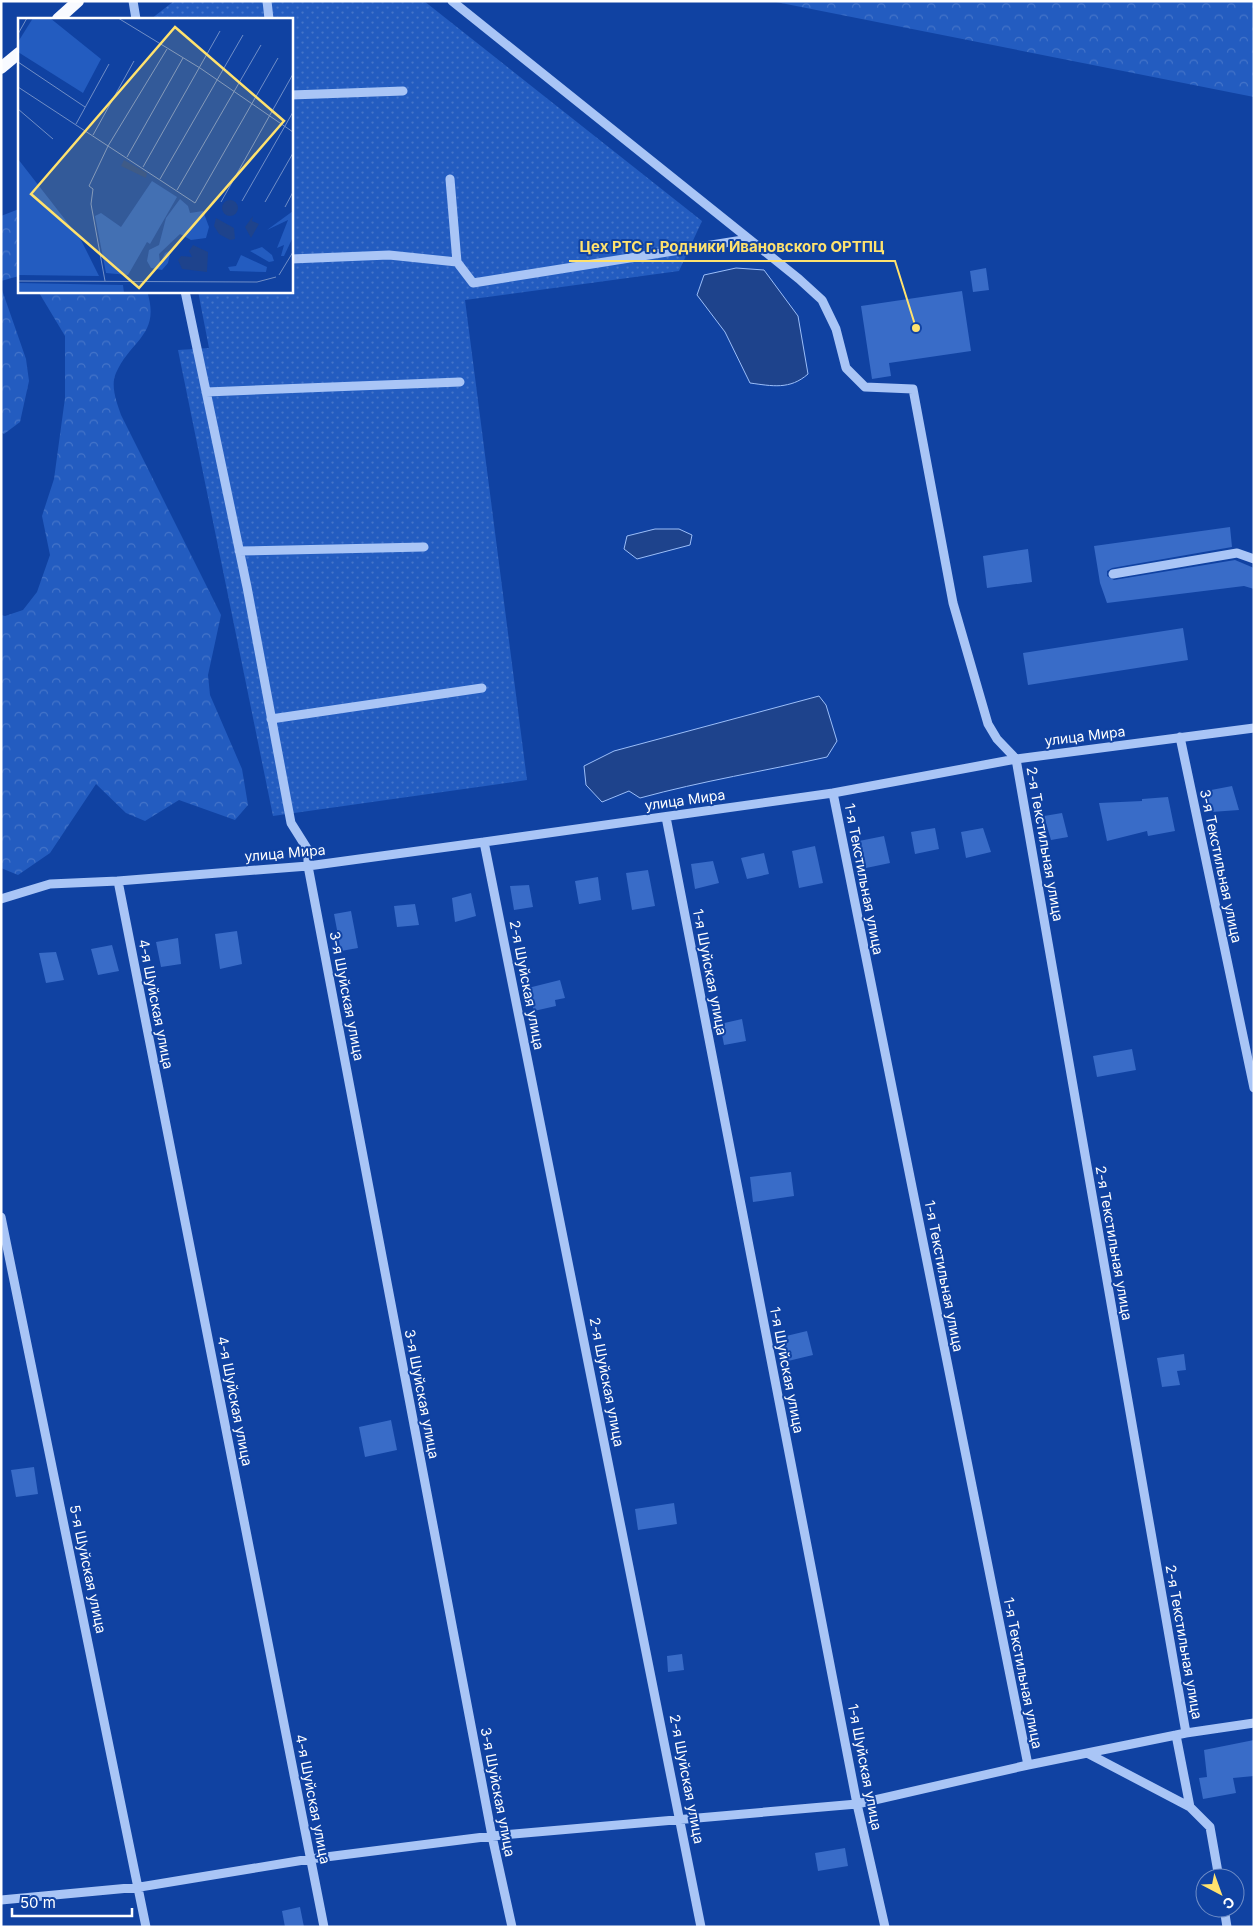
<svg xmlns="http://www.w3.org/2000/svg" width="1255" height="1928" font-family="Inter,sans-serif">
  <defs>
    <pattern id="forest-crowns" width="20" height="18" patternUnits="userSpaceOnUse" patternTransform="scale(1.25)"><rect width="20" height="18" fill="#235cc0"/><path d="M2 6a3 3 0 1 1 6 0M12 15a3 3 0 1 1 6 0" fill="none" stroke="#4474c9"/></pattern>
    <pattern id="garden-dots" width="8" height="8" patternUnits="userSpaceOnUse" patternTransform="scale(1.25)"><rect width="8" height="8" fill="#235cc0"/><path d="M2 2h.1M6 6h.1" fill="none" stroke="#4474c9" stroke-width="1.8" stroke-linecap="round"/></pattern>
  </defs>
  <rect width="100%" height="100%" fill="#1042a2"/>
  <path fill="url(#forest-crowns)" d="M771,1H1254V97Z
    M19,209V276L1,281V216Z
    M1,287L26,359L29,381L20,422L4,434L1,432Z
    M38,291H147C161,335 131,339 116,373C110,386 117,403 121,415L221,615L208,675L210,695L242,769L248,805L235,820L179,800L145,821L126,813L96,784L50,853L18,875L1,868V615L5,616L23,610L37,592L50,555L42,516L54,479L65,398V336Z"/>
  <path fill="url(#garden-dots)" d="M174,1H424L702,221L679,271L465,300L527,780L273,816L178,350L209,348L198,291H291V19H151Z"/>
  <path fill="#1e438c" stroke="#9bbef9" d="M736,268L764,270L798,316L808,374C790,390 772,386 750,383L725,332L697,295L704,275Z
    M655,529H679L692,535L690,545L637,559L624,549L627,536Z
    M819,696L826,705L837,741L827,757C765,771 702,781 640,798L629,791L602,802L586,785L584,766L614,751Z"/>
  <path fill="#396cc8" d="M986,268L989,290L973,292L970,271Z
    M962,291L971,351L889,363L891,376L872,379L861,306Z
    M1230,527L1232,547L1112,568L1107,571V576L1114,580L1235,560L1254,568V589L1244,586L1107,603L1100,583L1094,546Z
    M1028,549L1032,582L987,588L983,556Z
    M1183,628L1188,660L1028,685L1023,653Z
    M1232,786L1239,810L1211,812L1206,791Z
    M1168,797L1175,831L1148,836L1147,831L1107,841L1099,803L1142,801V799Z
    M1062,813L1068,837L1051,840L1044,816Z
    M935,828L939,849L915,854L911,832Z
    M983,828L991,852L966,858L961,832Z
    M884,836L890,863L866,868L859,841Z
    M815,846L823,883L799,888L792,851Z
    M764,853L769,874L747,879L741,858Z
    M713,861L719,883L695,889L691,864Z
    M648,870L655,906L632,910L626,873Z
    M598,877L601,900L579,904L575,881Z
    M529,885L533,907L514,910L510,886Z
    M471,893L476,916L455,922L452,898Z
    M415,904L419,925L397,927L394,906Z
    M351,911L358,948L341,951L334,914Z
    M237,931L242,964L220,969L215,934Z
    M178,938L181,964L161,967L156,942Z
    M112,945L119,971L98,975L91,949Z
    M56,952L64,980L46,983L39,953Z
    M560,980L565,998L555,1000L556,1006L534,1011L528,988Z
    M742,1019L746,1041L724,1045L720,1024Z
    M1132,1049L1136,1070L1097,1077L1093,1056Z
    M791,1172L794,1196L753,1202L750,1177Z
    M807,1331L813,1355L788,1361L782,1337Z
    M1184,1354L1186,1370L1177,1371L1180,1385L1162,1387L1157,1358Z
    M391,1420L397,1450L365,1457L359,1427Z
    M34,1467L38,1494L16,1497L11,1470Z
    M674,1503L677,1524L638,1530L635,1509Z
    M682,1654L684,1670L668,1672L667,1656Z
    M1254,1740V1776L1233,1778L1236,1793L1203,1799L1199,1778L1207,1777L1204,1750Z
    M845,1848L848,1866L818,1871L815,1853Z
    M300,1907L304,1927H285L282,1911Z"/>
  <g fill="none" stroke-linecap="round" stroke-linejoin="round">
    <path stroke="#a9c5f6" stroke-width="9" d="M133,1L136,19
      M267,1L269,19
      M452,1L799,279L822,300L836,329L846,368L865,387L913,389L953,603L988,724L997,739L1016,759L1186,1733
      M291,95L403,91
      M450,179L457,262
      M291,259L389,255L457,262L473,283L749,239
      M185,291L247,587L291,823L308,850V866L492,1836L512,1927
      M206,392L460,382
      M239,551L424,547
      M1113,574L1237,553L1254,559
      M271,719L482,688
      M1180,737L1254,1088
      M833,793L1028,1765
      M666,817L857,1804L885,1927
      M484,842L701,1927
      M118,881L324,1927
      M1,899L50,884L118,881L308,866L484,842L833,793L1016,759L1254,728
      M1,1217L146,1927
      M1176,1735L1190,1807L1210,1827L1219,1878
      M1087,1753L1190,1807
      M1,1900L140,1887L310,1859L492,1836L857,1804L1028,1765L1186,1733L1254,1723
      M1224,1908L1227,1927"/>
    <path stroke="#f8faff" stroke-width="12" d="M58,19L78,1
      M1,68L19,53"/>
  </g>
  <g text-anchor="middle" stroke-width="4" stroke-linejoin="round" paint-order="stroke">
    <g font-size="14" fill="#fff" stroke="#1042a2">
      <text transform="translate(1085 736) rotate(-7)" y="5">улица Мира</text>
      <text transform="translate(685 800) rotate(-8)" y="5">улица Мира</text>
      <text transform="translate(1045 844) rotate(80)" y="5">2-я Текстильная улица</text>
      <text transform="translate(285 853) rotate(-5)" y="5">улица Мира</text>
      <text transform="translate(1221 866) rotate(78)" y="5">3-я Текстильная улица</text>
      <text transform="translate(864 879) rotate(79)" y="5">1-я Текстильная улица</text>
      <text transform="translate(710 972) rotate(79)" y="5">1-я Шуйская улица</text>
      <text transform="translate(527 985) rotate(79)" y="5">2-я Шуйская улица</text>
      <text transform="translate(347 996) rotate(79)" y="5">3-я Шуйская улица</text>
      <text transform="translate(156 1004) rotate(79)" y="5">4-я Шуйская улица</text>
      <text transform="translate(1114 1243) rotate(80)" y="5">2-я Текстильная улица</text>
      <text transform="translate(944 1276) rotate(79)" y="5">1-я Текстильная улица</text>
      <text transform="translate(787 1370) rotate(79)" y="5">1-я Шуйская улица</text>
      <text transform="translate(607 1382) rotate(79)" y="5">2-я Шуйская улица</text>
      <text transform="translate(422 1394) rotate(79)" y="5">3-я Шуйская улица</text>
      <text transform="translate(235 1401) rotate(79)" y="5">4-я Шуйская улица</text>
      <text transform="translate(88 1569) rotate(78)" y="5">5-я Шуйская улица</text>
      <text transform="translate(1184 1642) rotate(80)" y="5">2-я Текстильная улица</text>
      <text transform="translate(1023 1673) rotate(79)" y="5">1-я Текстильная улица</text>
      <text transform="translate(865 1767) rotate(79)" y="5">1-я Шуйская улица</text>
      <text transform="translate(687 1779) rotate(79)" y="5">2-я Шуйская улица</text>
      <text transform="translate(498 1792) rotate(79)" y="5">3-я Шуйская улица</text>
      <text transform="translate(313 1799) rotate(79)" y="5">4-я Шуйская улица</text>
    </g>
  </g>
  <g transform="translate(18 18)">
    <rect width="275" height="275" fill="#1042a2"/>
    <path d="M0,141L63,222L81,258L0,257ZM162,181L170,188L172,195L185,193L191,209L188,220L173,222L162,216L141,236L142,245L147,235L153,232L150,245L144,252L133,250L129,243L131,232L141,227L148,200ZM275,193V219L266,238H263L266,227L259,230L270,202L249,212ZM244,229L254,237L256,243L251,244L232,233ZM223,237L249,249L248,254L212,253L210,249L218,248ZM0,265L105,267L106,275H0Z" fill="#235cc0"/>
    <path d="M15,0H32L83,41L65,75L0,34V24ZM134,163L159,179L132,226L129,224L110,257L88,255L77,198L83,195L103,209Z" fill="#235cc0"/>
    <path d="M106,142L129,155L128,160L103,148ZM204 190a8 8 0 1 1 16 0a8 8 0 1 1-16 0ZM235,198L234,203L241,206L233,220L227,209ZM198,200L216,210L217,221L212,222L201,216L196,208ZM175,227L190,234L189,254L164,251L160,242L163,238L174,239L171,233Z" fill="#1e438c"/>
    <path fill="none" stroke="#708ec7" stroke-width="1" d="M100,0L182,50L275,114M0,16L9,0M0,44L67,89M0,69L177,185L260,40M0,91L35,121M58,106L91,46M75,117L116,43M109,139L165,40M125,149L202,13M142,161L225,17M159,172L243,27M224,183L275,94M203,184L275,56M247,184L275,135M267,189L275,174M261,257L275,234M0,263L239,264L258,259M87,263L73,186L75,171L71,168L90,128L149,31"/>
    <path fill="#ffe26e" fill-opacity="0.15" stroke="#ffe26e" stroke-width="2.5" d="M157,9L266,103L121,270L13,176Z"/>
    <rect width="275" height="275" fill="none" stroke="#fff" stroke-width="2.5"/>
  </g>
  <path fill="none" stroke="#ffe26e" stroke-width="2" d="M916 328L895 261H569"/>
  <circle fill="#ffe26e" stroke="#1042a2" stroke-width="2" cx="916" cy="328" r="5"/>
  <g font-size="15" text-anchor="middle" font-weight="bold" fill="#ffe26e" stroke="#1042a2" stroke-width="4" stroke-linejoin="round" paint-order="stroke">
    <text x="732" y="252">Цех РТС г. Родники Ивановского ОРТПЦ</text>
  </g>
  <rect width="1255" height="1928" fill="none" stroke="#ffffff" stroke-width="5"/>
  <g transform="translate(1220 1893) rotate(139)"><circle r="24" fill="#1042a2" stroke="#708ec7"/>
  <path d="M0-4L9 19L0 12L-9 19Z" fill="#ffe26e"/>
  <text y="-8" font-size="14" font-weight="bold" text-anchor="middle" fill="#ffffff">С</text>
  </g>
  <path d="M12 1908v8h120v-8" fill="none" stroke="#ffffff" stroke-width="2.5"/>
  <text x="20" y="1908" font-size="15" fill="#ffffff" stroke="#1042a2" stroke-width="4" paint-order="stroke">50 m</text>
</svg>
